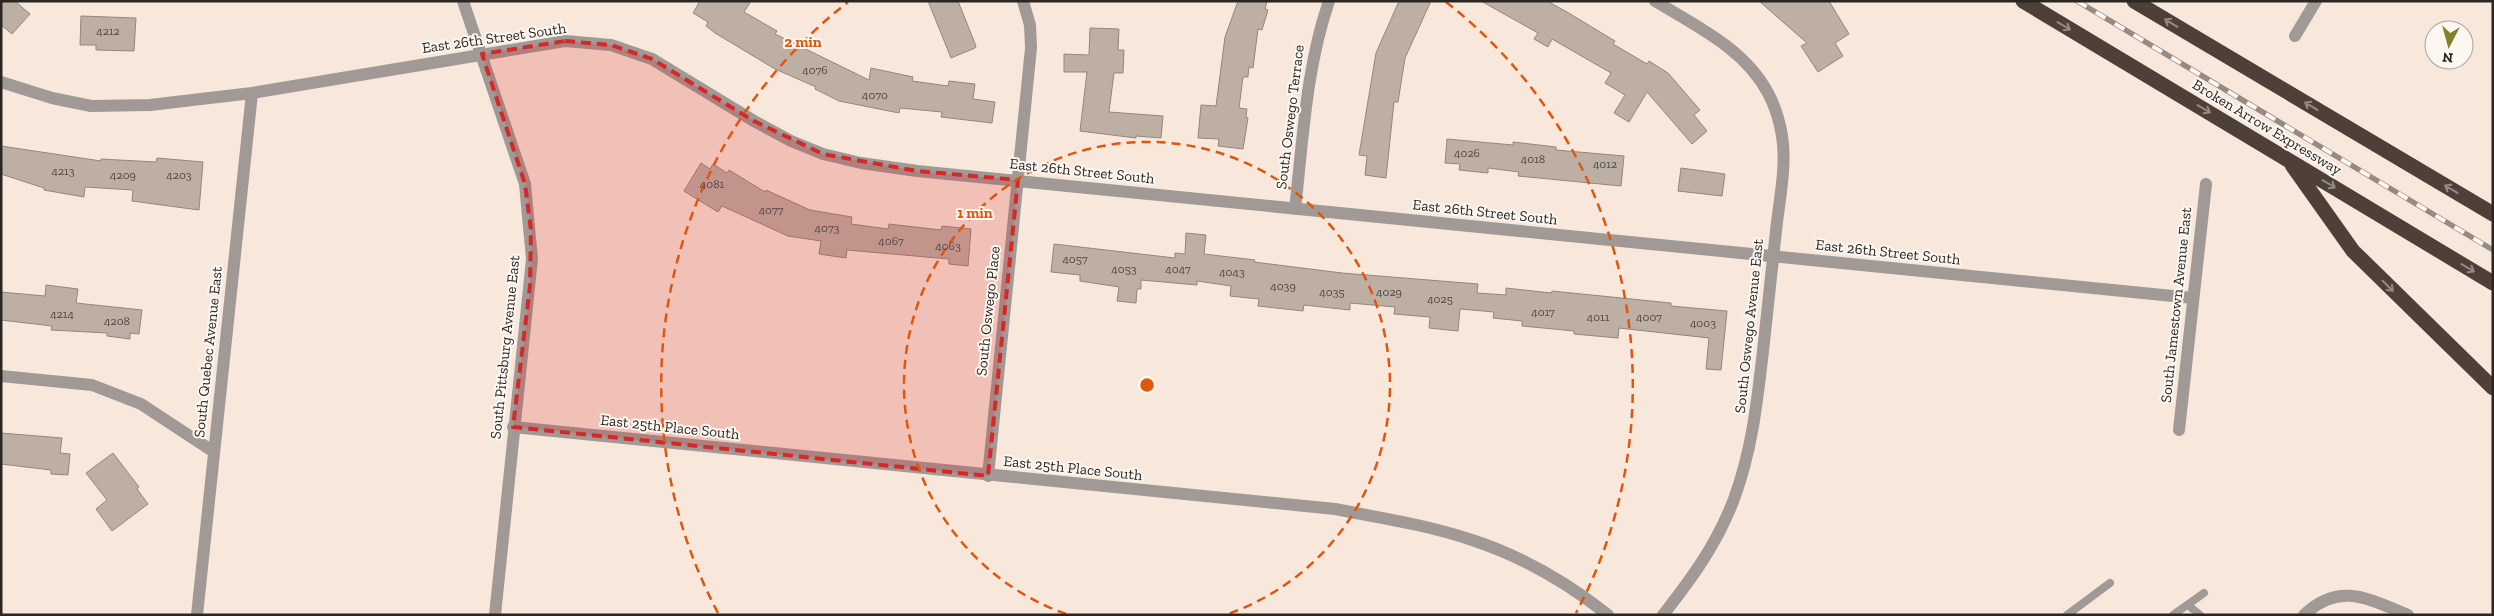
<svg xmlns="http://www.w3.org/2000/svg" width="2494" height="616" font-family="'Zilla Slab',serif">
  <rect width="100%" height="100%" fill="#f8e8dc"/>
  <path fill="#beafa4" stroke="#95867c" d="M1,1H15L30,14L12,34L1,25Z
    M700,1H751L744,12L777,31L775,34L869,80L871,68L913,77L912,81L948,86L949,81L975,84L973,99L995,102L992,123L941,117L942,112L900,108L899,113L839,101L815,89L816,87L775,69L715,33L706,26L708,22L693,13Z
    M928,1H958L976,46L975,48L951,58Z
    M1238,1H1267L1265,9L1268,10L1262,30L1258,29L1253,68L1249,67L1248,77H1243L1239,108L1247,109L1246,117L1248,118L1243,149L1218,146L1219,139L1198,138L1201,105L1216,106L1225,37Z
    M1399,1H1431L1405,58L1398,102H1394L1386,178L1365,175L1367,156L1359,155L1376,53Z
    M1481,1H1547L1567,12L1615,41L1613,44L1647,64L1649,61L1668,73L1700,110L1694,115L1707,131L1692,144L1647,92L1629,122L1614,113L1625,95L1605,83L1611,73L1552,39L1548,47L1534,39L1538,33Z
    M1759,1H1829L1849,34L1835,43L1843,56L1818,72L1801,46L1807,43Z
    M81,16L136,18L134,51L96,50V45H80Z
    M1090,28L1119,29L1118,50H1124L1123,73H1114L1109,112L1163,116L1161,138L1136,136V138L1080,131L1087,72H1064V54L1089,55Z
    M1447,139L1513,145V142L1556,147V150L1624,156L1621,186L1518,176L1519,172L1488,168V173L1459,170L1460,164L1445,163Z
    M1,146L101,161V159L156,162L157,158L203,162L199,210L132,201L133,190L85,187L84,197L44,190V188L1,174Z
    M701,163L710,169L713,164L727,173L729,170L765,192L766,190L810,210L852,217L851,224L888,229L889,224L941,230L942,226L971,229L968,266L949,264V259L847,250L846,258L819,254L821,241L788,236L722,206L718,212L684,191Z
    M1681,168L1725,174L1722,196L1678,191Z
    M1186,233L1206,235L1204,254L1255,260L1254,262L1342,273L1478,284L1477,293L1506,295V288L1551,293L1552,291L1671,303V306L1727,311L1721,370L1706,369L1709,338L1619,328L1618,338L1574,334V331L1522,326V321L1493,318L1494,312L1460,309L1458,331L1429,328L1430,317L1394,314L1395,307L1350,303V310L1304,305L1303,311L1258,306L1259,299L1230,296L1231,286L1197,281V285L1141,280V289H1137L1136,303L1117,301L1119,287L1080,281V275L1051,272L1054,244L1175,258V253L1185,254Z
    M46,285L78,289L76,303L142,310L139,334L130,333V339L107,336V333L51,330L52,326L1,320V292L45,296Z
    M1,433L62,438L60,453L70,454L68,475L51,474V470L1,464Z
    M113,453L139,487L137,489L148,504L112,531L96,509L107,500L86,473Z"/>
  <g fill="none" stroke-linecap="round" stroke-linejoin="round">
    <path stroke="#a19996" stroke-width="8" d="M2188,605L2200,615
      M2067,615L2110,583
      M2173,615L2204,593"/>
    <path stroke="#a19996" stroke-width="12" d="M463,1L525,184L532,259L495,615
      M1655,1C1696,26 1745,49 1768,93C1775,106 1780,123 1782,136C1787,166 1779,201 1776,231C1772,271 1767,311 1763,351C1757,403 1752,450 1734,499C1717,544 1692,578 1663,615
      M2295,36L2316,1
      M1,82L52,98L91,106L150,105L252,93L565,41L611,45L652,59L754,121L791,141L823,154L861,163L917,171L2193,298
      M1295,209C1303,139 1306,68 1329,1
      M1,376L92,385L141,404L214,452
      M513,427L1335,509C1381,518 1428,525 1472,540C1521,556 1568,583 1608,615
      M2179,430L2206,184
      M988,476L1031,48L1030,25L1023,1
      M197,615L252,93
      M2304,615C2339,581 2369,599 2408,615"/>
    <path stroke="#4e4039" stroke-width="15" d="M2023,1L2493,283
      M2134,1L2493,214
      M2292,165L2353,251L2493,388"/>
    <g stroke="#968b83" stroke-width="5.5">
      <path id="rail" d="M2077,1L2493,250"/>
    </g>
    <use href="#rail" stroke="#fdf7f2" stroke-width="4" stroke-dasharray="11" stroke-linecap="butt"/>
  </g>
  <defs><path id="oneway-shaft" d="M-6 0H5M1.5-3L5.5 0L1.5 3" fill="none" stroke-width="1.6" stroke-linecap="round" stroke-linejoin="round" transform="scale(1.25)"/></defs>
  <g stroke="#948983">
    <use href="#oneway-shaft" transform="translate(2171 23) rotate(-149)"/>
    <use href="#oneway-shaft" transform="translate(2064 26) rotate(31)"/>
    <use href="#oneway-shaft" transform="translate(2311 106) rotate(-149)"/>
    <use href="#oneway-shaft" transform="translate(2204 109) rotate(31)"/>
    <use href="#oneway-shaft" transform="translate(2329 184) rotate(31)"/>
    <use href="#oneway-shaft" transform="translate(2451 189) rotate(-149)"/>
    <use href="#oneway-shaft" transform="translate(2468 268) rotate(31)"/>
    <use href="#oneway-shaft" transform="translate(2388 286) rotate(45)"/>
  </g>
  <path fill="#d62828" fill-opacity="0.2" stroke="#d62828" stroke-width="4" stroke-dasharray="10 6" stroke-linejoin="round" d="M565,41L611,45L652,59L754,121L823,154L917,171L1018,180L988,476L513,427L530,286L531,230L525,184L482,54Z"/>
  <g fill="none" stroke="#df560d" stroke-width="2.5" stroke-dasharray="9 6">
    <path d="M1066 614A243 243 0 1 1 1228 614"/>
    <path d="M718 613A486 486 0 0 1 848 2M1446 2A486 486 0 0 1 1576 613"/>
  </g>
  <g text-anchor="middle" stroke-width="4" stroke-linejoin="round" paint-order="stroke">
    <g font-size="12" fill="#504842">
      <text x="108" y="35">4212</text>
      <text x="815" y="74">4076</text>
      <text x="875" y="99">4070</text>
      <text x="1467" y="157">4026</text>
      <text x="1533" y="163">4018</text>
      <text x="1605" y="168">4012</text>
      <text x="63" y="175">4213</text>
      <text x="123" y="179">4209</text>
      <text x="179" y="179">4203</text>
      <text x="712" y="188">4081</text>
      <text x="771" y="214">4077</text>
      <text x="827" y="232">4073</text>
      <text x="891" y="245">4067</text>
      <text x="948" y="250">4063</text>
      <text x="1075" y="263">4057</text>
      <text x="1124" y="273">4053</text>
      <text x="1178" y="273">4047</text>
      <text x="1232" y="276">4043</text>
      <text x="1283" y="290">4039</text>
      <text x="1332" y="296">4035</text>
      <text x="1389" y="296">4029</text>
      <text x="1440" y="303">4025</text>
      <text x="1543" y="316">4017</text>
      <text x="62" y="318">4214</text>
      <text x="1598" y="321">4011</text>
      <text x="1649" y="321">4007</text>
      <text x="117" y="325">4208</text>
      <text x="1703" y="327">4003</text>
    </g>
    <g font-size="15" fill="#2c2622" stroke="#fdf7f2">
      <text transform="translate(494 38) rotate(-8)" y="5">East 26th Street South</text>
      <text transform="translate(1290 117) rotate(-83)" y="5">South Oswego Terrace</text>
      <text transform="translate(2267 127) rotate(31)" y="5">Broken Arrow Expressway</text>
      <text transform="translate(1082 171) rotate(6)" y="5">East 26th Street South</text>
      <text transform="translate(1485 212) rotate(6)" y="5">East 26th Street South</text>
      <text transform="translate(1888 252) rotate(6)" y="5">East 26th Street South</text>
      <text transform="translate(2176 305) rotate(-84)" y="5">South Jamestown Avenue East</text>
      <text transform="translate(988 311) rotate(-84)" y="5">South Oswego Place</text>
      <text transform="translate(1749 326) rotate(-84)" y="5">South Oswego Avenue East</text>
      <text transform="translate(505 347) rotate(-84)" y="5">South Pittsburg Avenue East</text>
      <text transform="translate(208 352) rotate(-84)" y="5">South Quebec Avenue East</text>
      <text transform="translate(670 427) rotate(6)" y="5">East 25th Place South</text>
      <text transform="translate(1073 468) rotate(6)" y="5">East 25th Place South</text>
    </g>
  </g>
  <circle cx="1147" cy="385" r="8" fill="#df560d" stroke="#fdf7f2" stroke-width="2.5"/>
  <g font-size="15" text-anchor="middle" font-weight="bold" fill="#df560d" stroke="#fdf7f2" stroke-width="4" stroke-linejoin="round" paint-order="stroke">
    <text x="803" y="47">2 min</text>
    <text x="975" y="218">1 min</text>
  </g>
  <rect width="2494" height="616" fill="none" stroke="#2c2622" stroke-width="5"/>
  <g transform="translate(2449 45) rotate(186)"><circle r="24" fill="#fdf7f2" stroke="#a9a39f"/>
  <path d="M0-4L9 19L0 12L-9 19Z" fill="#82832d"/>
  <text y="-8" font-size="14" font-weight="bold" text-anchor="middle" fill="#2c2622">N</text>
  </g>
</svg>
